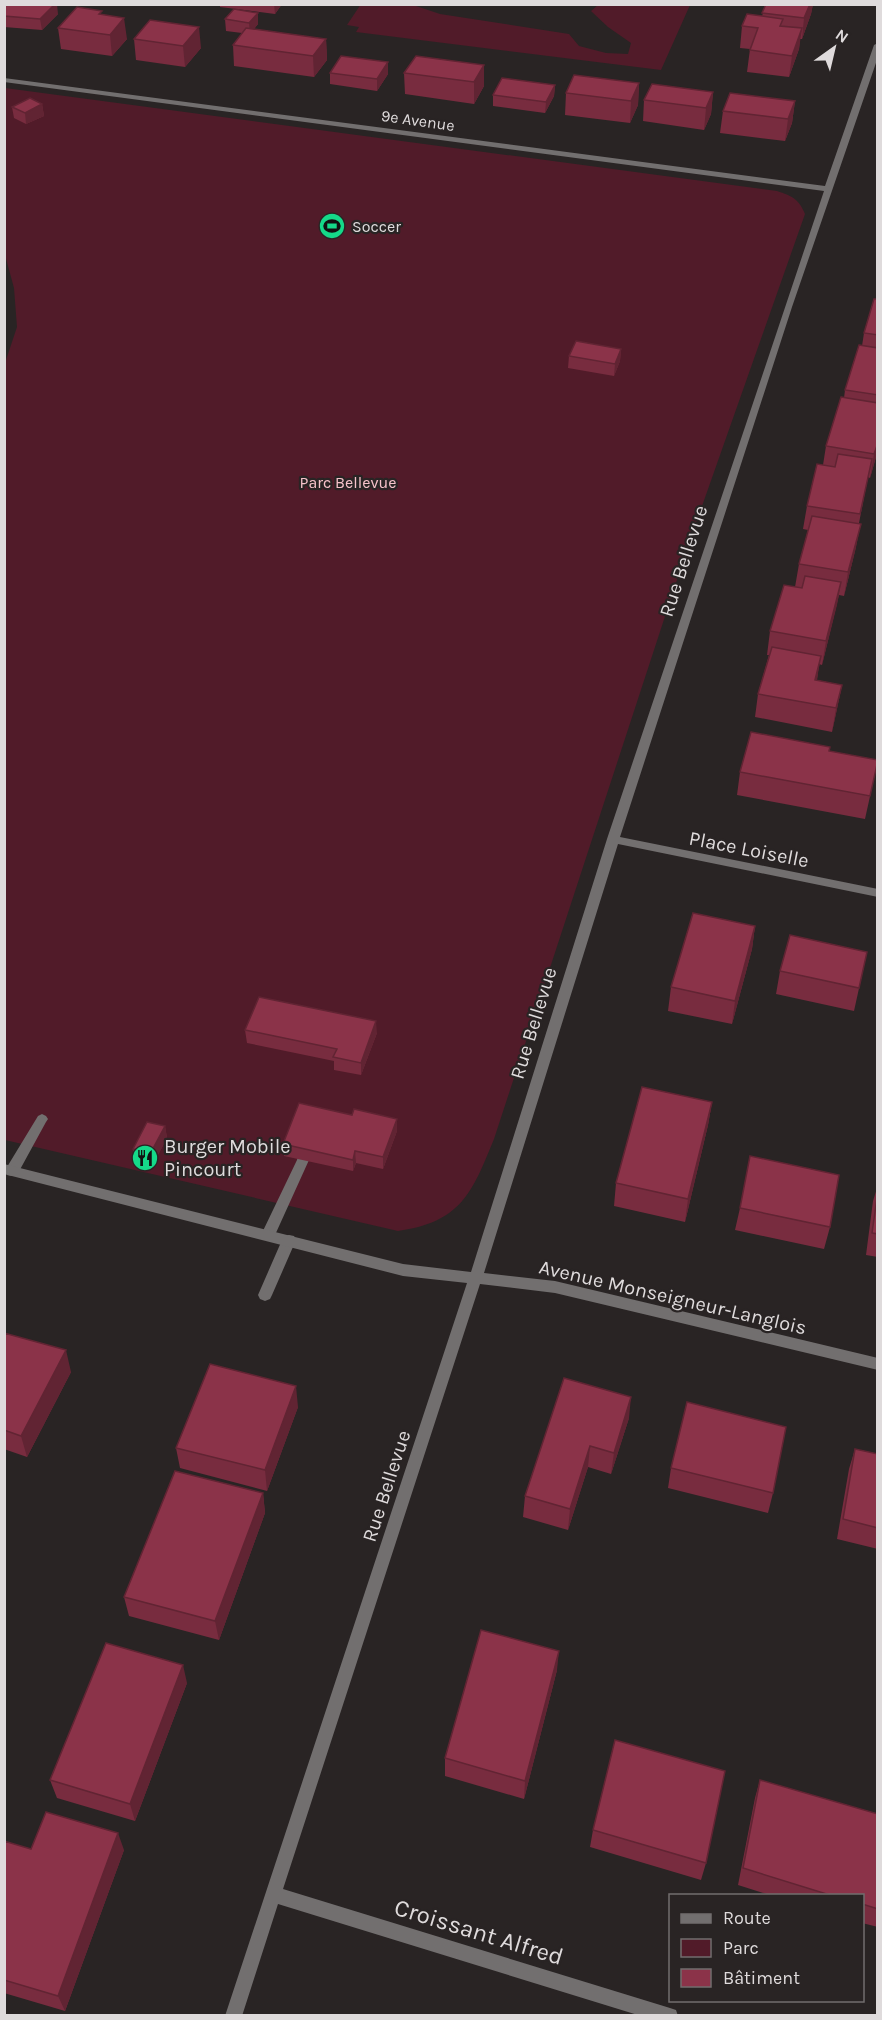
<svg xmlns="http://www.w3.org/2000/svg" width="882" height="2020" font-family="Karla,sans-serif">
  <rect width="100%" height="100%" fill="#292424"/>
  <path fill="#511b29" d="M361,4L413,5L440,14L569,34L579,46L606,53L628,54L631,43L608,27L591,11L598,5H690L661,70L356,32L359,27L347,25Z
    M5,88L777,191C792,196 799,199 805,214L689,543L494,1139C472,1193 461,1222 398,1231L5,1140L4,366L17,327L14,288L5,255Z"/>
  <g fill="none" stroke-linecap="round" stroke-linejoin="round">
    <path fill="#726f6f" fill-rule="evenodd" d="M42,1114L46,1116L48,1119L46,1122L17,1175L12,1176L7,1175L6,1171L7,1167L38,1116Z
      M303,1155L308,1156L309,1160L275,1235L273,1239L268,1240L263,1239L261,1235L297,1160L298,1156Z
      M289,1235L294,1236L296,1240L272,1295L270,1299L265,1301L260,1299L258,1295L282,1240L284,1236Z"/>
    <path fill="#726f6f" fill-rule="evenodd" d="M878,43V57L792,307L620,837L878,889V897L618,844L484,1273L555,1281L878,1358V1370L555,1293L480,1284L283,1889L670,2008L676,2010L678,2016H641L278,1904L242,2016H225L467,1283L403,1276L4,1174V1164L403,1264L471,1272L607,839L824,191L4,82V78L825,186L874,45Z"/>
  </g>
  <path fill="#782c3f" d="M220,4H282L275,14L220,7Z
    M766,4H813L811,14L802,39H800L799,49L789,77L747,72L750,49L740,48L742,26L762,16Z
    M4,6L58,14L42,30L4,27Z
    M103,15L127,39L112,56L61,49L58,28Z
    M225,19L258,24L254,29L326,39L327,60L314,77L234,66L233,45L242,33L226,31Z
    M134,39L201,48L185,67L136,60Z
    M416,56L484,86L474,104L405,94L404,73Z
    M388,62V74L377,91L330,84V73Z
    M639,83L638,105L630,123L565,115L566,93Z
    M555,85L554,96L545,113L493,106V95Z
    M713,92L711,114L704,130L643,121L644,100Z
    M795,101L792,123L785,141L720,133L723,111Z
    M42,104L44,116L26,124L14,118L12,107Z
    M878,299V450L870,478L868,477L859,523L856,547L844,596L839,595L822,665L819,664L817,680L842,685L832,732L755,717L758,694L769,655H767L770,631L795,587L799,564L808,530L803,529L807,506L823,465L826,446L844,398L845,390L862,346L864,333Z
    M621,349L620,361L614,376L568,368L569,356Z
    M829,751L878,760L865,819L737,795L740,772Z
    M755,926L752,949L732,1024L668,1011L671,987Z
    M867,952L854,1011L776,994L780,971Z
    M245,1030L377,1033L361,1075L334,1070V1061L247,1043Z
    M712,1102L708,1125L685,1222L614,1206L616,1183Z
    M165,1126L167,1138L152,1166L135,1161L133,1149Z
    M397,1131L383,1169L356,1163L353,1171L284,1156L283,1144Z
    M878,1185V1257L866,1255L873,1201Z
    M740,1208L830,1227L824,1249L735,1230Z
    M4,1333L71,1372L27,1457L4,1449Z
    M298,1407L267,1491L180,1468L176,1448Z
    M629,1418L611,1474L588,1467L568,1530L523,1517L525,1496Z
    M855,1449L878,1454V1549L837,1539L849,1469Z
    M671,1468L773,1493L768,1513L668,1488Z
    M263,1493L265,1513L219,1640L129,1616L124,1597Z
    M557,1670L524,1799L445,1776V1758Z
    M187,1683L135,1821L57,1798L50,1780Z
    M760,1780L878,1814V1927L862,1923V1896H773L738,1885L755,1798Z
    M593,1830L706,1863L701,1880L590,1847Z
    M4,1841L31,1849L124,1850L65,2011L4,1993Z"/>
  <path fill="#612433" d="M55,4H57L58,14L42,30L40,19Z
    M274,4H282L275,14Z
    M810,4H813L811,14L802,39L804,18Z
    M258,13V24L250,34L249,23Z
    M124,18L127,39L112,56L110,35Z
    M199,27L201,48L185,67L183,46Z
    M802,28L799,49L789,77L792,56Z
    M326,39L327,60L314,77L313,56Z
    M388,62V74L377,91V79Z
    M484,65V86L474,104V82Z
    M639,83L638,105L630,123L631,101Z
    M555,85L554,96L545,113L546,102Z
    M713,92L711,114L704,130L706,108Z
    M795,101L792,123L785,141L788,119Z
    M42,104L44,116L26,124L25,113Z
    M621,349L620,361L614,376L615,364Z
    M878,443V450L870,478L874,454Z
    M861,524L856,547L844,596L848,572Z
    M841,582L837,605L822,665L826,641Z
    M821,656L817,679L811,704L815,680Z
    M842,685L837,709L832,732L836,708Z
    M755,926L752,949L732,1024L735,1001Z
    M376,1021L377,1033L361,1075V1063Z
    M712,1102L708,1125L685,1222L688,1199Z
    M397,1119V1131L383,1169V1157Z
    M165,1126L167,1138L152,1166L150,1154Z
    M355,1151L356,1163L353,1171V1160Z
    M66,1350L71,1372L27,1457L21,1436Z
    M296,1386L298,1407L267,1491L265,1470Z
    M631,1397L629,1418L611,1474L614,1453Z
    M590,1446L588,1467L568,1530L570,1509Z
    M263,1493L265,1513L219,1640L215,1621Z
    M559,1651L557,1670L524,1799L525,1781Z
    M183,1665L187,1683L135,1821L130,1804Z
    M118,1833L124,1850L65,2011L58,1996Z"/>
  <path fill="#8b3349" stroke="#612433" stroke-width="1.5" d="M6,4H55L40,19L4,16V6Z
    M766,4H810L804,18L762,13Z
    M77,7L102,11L99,14L124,18L110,35L58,28Z
    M234,9L258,13L249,23L225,19Z
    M747,14L783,19L780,26L802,28L792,56L750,50L758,28L742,26Z
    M150,20L199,27L183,46L134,39Z
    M246,28L326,39L313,56L233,45Z
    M341,56L388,62L377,79L330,73Z
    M416,56L484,65L474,82L404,73Z
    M574,75L639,83L631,101L566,93Z
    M502,78L555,85L546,102L493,95Z
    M652,84L713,92L706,108L644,100Z
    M730,93L795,101L788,119L723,111Z
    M30,98L42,104L25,113L12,107Z
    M874,299H878V335L864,333Z
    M576,341L621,349L615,364L569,356Z
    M859,345L878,348V395L845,390Z
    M841,397L878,403V443L874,454L826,446Z
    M838,454L872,459L860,514L807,506L817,464L835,467Z
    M812,516L861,524L848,572L799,564Z
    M805,576L841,582L826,641L770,631L784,585L802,588Z
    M772,647L821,656L815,680L842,685L836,708L758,694Z
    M751,732L830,747L829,751L878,760L870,796L740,772Z
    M693,913L755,926L735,1001L671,987Z
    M790,935L867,952L859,988L780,971Z
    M259,997L376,1021L361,1063L333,1057L337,1049L245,1030Z
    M642,1087L712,1102L688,1199L616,1183Z
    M299,1103L352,1115L354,1109L397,1119L383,1157L355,1151L353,1160L283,1144Z
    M147,1122L165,1126L150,1154L133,1149Z
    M750,1156L839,1175L830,1227L740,1208Z
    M878,1191V1234L872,1233Z
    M4,1333L66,1350L21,1436L4,1430Z
    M210,1364L296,1386L265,1470L176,1448Z
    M564,1378L631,1397L614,1453L590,1446L570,1509L525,1496Z
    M687,1402L786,1427L773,1493L671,1468Z
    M855,1449L878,1454V1528L843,1519Z
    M175,1471L263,1493L215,1621L124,1597Z
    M481,1630L559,1651L525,1781L445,1758Z
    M106,1643L183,1665L130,1804L50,1780Z
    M615,1740L725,1771L706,1863L593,1830Z
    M760,1780L878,1814V1909L862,1904V1896H833L743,1868Z
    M46,1812L118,1833L58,1996L4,1980V1841L31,1849Z"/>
  <defs>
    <g id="stadium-disc" transform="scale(1.35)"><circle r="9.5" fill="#15d989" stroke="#292424"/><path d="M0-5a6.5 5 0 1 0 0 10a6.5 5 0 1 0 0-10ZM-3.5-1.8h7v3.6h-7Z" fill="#111"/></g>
    <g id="restaurant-disc" transform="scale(1.35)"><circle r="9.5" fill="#15d989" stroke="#292424"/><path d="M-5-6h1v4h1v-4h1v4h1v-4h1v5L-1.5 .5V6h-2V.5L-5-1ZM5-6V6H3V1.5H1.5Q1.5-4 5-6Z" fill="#111"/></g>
  </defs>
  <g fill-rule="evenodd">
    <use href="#stadium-disc" x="332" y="226"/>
    <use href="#restaurant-disc" x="145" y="1158"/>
  </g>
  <g text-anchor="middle" stroke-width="4.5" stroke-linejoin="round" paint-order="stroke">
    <g font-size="16" fill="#dfdbdc" stroke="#292424">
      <text transform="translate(418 120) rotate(8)" y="6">9e Avenue</text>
    </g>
    <g font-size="16" fill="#dfdbdc" stroke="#292424" text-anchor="start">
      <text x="352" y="232">Soccer</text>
    </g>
    <g font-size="16" fill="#f6c2ca" stroke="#292424">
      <text x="348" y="488">Parc Bellevue</text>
    </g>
    <g font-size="20" fill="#dfdbdc" stroke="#292424">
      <text transform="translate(683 561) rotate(-72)" y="7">Rue Bellevue</text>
      <text transform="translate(749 849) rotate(11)" y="7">Place Loiselle</text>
      <text transform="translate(533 1023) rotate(-73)" y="7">Rue Bellevue</text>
      <text transform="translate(673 1297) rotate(13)" y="7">Avenue Monseigneur-Langlois</text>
      <text transform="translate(386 1486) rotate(-72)" y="7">Rue Bellevue</text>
    </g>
    <g font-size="20" fill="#dfdbdc" stroke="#292424" text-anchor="start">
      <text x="164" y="1153">Burger Mobile<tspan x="164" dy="23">Pincourt</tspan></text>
    </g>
    <g font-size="24" fill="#dfdbdc" stroke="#292424">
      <text transform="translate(479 1932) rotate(17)" y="8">Croissant Alfred</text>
    </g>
  </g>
  <rect width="882" height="2020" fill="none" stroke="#dfdbdc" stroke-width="12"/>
  <rect x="669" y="1894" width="195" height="108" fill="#292424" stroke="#726d6e" stroke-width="1.5"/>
  <rect x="681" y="1914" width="30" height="9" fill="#726f6f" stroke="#726d6e" stroke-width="1.5"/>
  <text x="723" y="1924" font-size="18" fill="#dfdbdc">Route</text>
  <rect x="681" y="1939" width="30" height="18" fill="#511b29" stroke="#726d6e" stroke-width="1.5"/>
  <text x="723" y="1954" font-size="18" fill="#dfdbdc">Parc</text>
  <rect x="681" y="1969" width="30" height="18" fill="#8b3349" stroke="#726d6e" stroke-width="1.5"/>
  <text x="723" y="1984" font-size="18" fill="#dfdbdc">Bâtiment</text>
  <g transform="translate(834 48) rotate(34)" stroke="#292424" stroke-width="4.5" paint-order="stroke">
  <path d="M0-4.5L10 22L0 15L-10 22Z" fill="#dfdbdc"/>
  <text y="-9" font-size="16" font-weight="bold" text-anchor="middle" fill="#dfdbdc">N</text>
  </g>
</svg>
